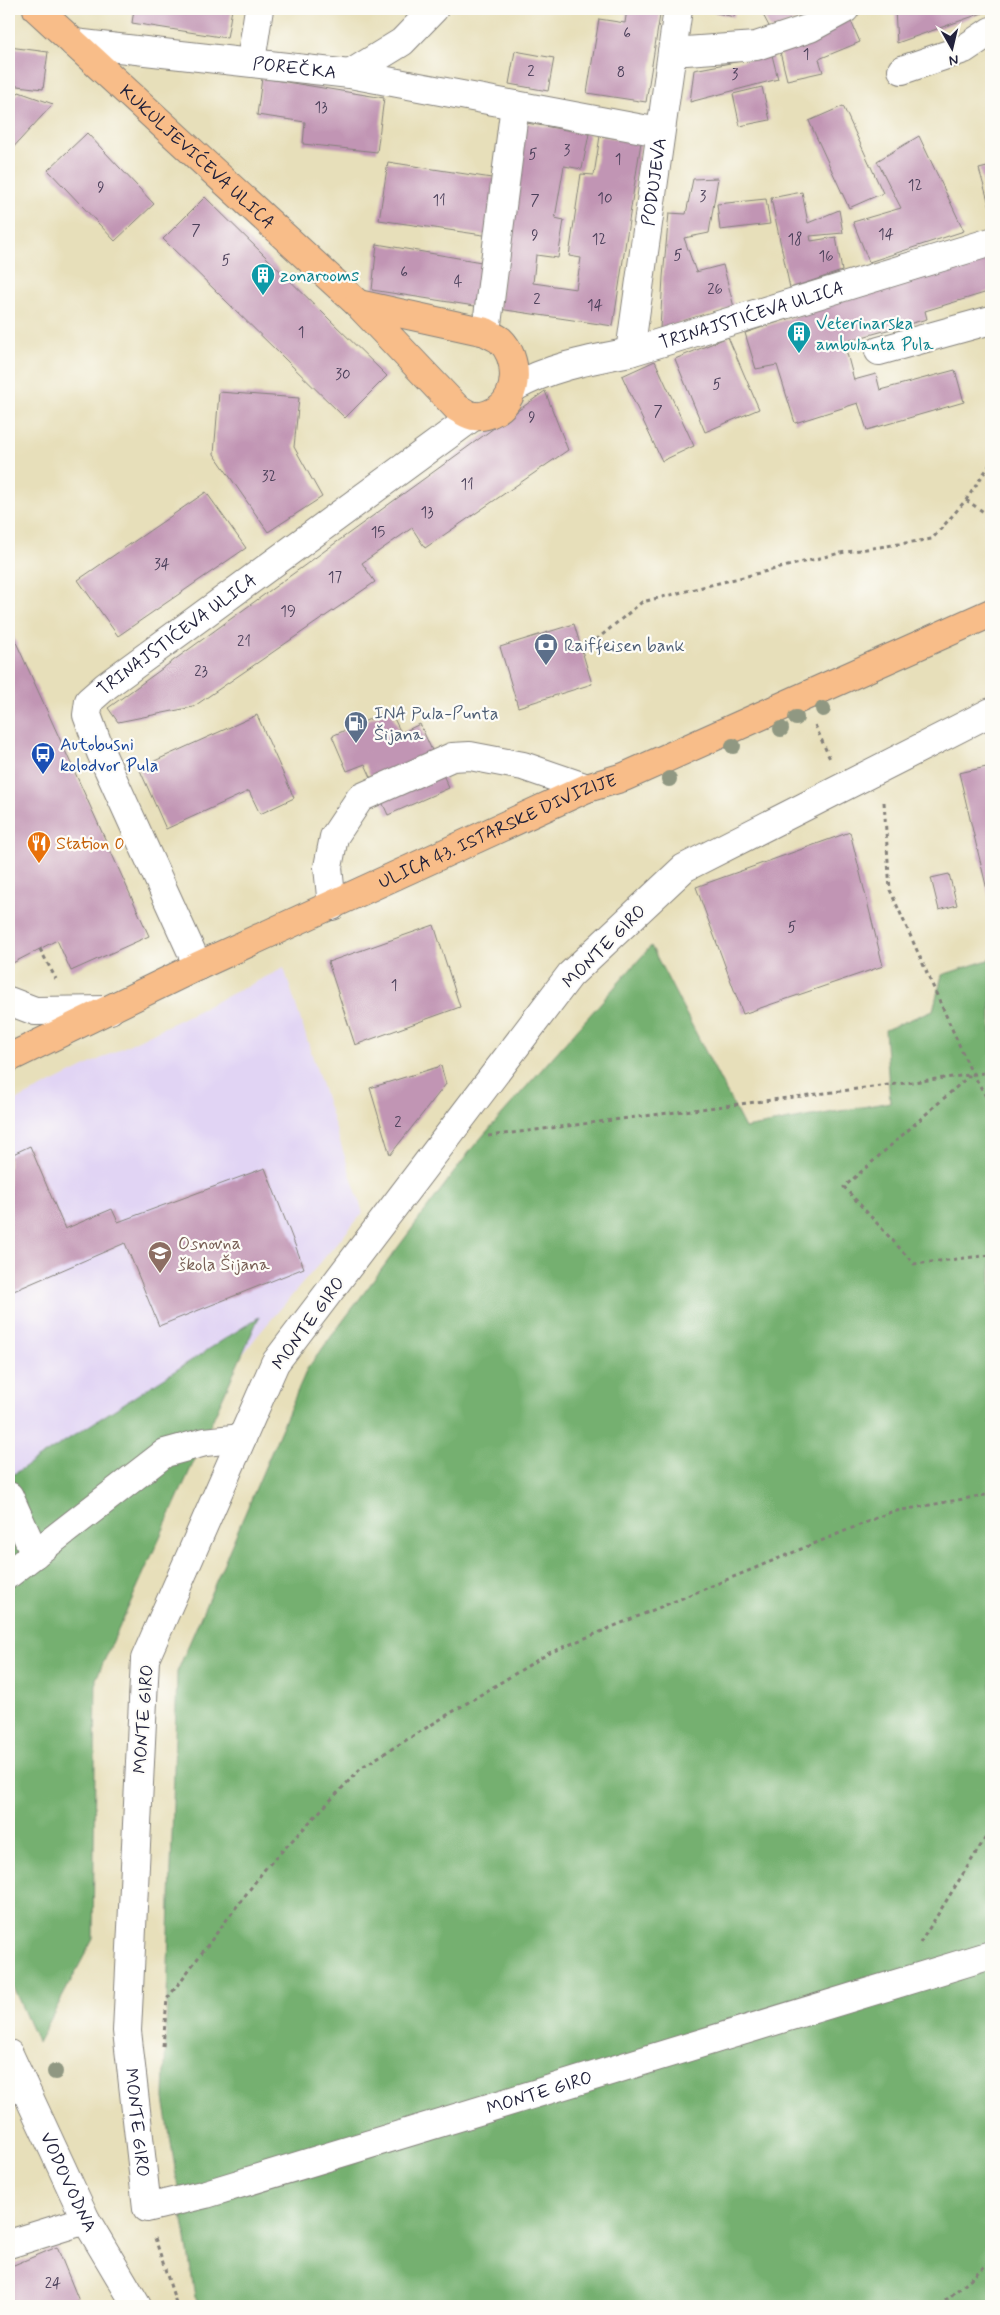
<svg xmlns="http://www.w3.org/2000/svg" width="1000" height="2315" font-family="Mynerve,sans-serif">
  <rect width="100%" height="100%" fill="#fdfcf7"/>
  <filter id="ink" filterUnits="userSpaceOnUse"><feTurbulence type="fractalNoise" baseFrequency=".02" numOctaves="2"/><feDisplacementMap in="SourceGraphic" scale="10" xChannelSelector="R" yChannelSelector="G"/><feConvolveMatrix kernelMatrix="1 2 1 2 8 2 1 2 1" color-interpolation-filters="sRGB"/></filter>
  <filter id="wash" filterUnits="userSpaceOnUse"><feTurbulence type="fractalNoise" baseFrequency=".0096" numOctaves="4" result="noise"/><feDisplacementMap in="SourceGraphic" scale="20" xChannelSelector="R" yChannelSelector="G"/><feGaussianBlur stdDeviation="1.12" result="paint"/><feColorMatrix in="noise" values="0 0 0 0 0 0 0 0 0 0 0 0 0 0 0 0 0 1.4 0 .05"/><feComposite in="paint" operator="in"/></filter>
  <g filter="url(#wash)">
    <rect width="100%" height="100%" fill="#e7dfba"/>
    <path fill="#e1d4f4" d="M284,968L363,1213L258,1335L131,1497L9,1552V1104Z"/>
    <path fill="#75b070" stroke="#4c6956" d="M651,946L745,1128L890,1102L885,1030L933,1010L942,975L991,959V2306H200L195,2297L164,2098L177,1672L307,1369L473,1147Z
      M259,1317L96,1679L93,1939L38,2043L9,1978V1477Z"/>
    <g id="blocks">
      <path fill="#c195b4" d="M134,9H232L227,38L132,23Z
        M627,9H661L646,102L587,93L599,19L625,23Z
        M700,9H735L734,17Z
        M760,9H825L771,30Z
        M895,9H991V10L897,43Z
        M850,19L860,42L819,59L823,72L787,80L779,48Z
        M9,47L48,52L43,89L9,85Z
        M515,51L554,58L548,91L509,84Z
        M772,55L778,79L690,102L694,70Z
        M262,78L384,98L377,152L303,144L305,122L257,115Z
        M762,87L770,120L740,126L733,94Z
        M19,92L53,104L9,152V103Z
        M843,106L883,193L849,208L809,121Z
        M521,122L589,134L582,169L564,166L555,218L564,220L558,258L536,255L533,283L576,289L581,258L569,256L581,174L594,175L600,136L641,142L613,326L499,309Z
        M87,133L154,204L115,241L48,170Z
        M919,136L964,231L869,262L853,222L901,208L877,161Z
        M388,162L498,179L490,236L379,220Z
        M991,166V211L979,169Z
        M718,178L709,233L684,238L696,272L723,265L734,307L660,329L663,277L669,213L686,214L693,179Z
        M802,192L808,223L839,210L843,233L810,236L811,241L836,237L842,271L790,288L771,198Z
        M205,197L387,376L345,418L163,239Z
        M766,199L770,224L720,230L717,204Z
        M377,244L487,263L481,307L372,290Z
        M991,252V291L925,311L927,319L844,342L854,380L876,374L880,390L955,370L964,402L867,430L858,403L795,423L777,365L756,369L745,333Z
        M728,337L759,409L705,432L675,359Z
        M655,361L694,446L662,461L622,376Z
        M545,391L568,450L425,548L412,528L362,563L375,582L193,707L118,722L108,708Z
        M219,392L299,398L294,447L322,497L268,532L214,454Z
        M206,492L246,548L118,636L78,580Z
        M574,624L592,684L518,707L500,647Z
        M10,629L149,936L71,971L57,940L9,965Z
        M390,710L401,733L420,724L449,788L388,815L365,764L347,771L332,736Z
        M257,715L294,798L260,814L249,791L166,829L139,768Z
        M991,766V897L989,898L959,773Z
        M850,832L883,966L743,1014L696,887Z
        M949,874L957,905L939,910L931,878Z
        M434,925L460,1007L355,1045L328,962Z
        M441,1066L446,1084L390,1155L370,1088Z
        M30,1146L65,1229L112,1209L118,1222L265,1168L304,1268L159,1326L125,1243L9,1293V1156Z
        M57,2247L81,2306H12L9,2298V2267Z"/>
    </g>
  </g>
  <g filter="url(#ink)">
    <use href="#blocks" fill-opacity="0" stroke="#84807a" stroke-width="1"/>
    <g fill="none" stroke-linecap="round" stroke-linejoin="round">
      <g stroke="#84807a" stroke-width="30">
        <g id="minor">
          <path id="s1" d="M74,43L350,74L659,132"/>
          <path d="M672,52L756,46L810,28L845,9"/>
          <path d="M251,61L259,9"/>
          <path d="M902,70L964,49L991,31"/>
          <path d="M350,74L402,42L434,9"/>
          <path d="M486,332L515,105"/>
          <path d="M879,351L991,320"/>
          <path id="s2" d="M630,352L678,9"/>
          <path id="s3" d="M513,388C550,367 589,360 630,352L991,242"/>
          <path id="s4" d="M991,712L684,868L570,975L275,1363L145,1659L127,2031L147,2208L206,2194L991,1955"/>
          <path d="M332,906L328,867L334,837L360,798L452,757L470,756L523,766L587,788"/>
          <path id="s5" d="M198,966L101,753L87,715L89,701L106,686L474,416"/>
          <path d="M9,1001L35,1011L110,1010"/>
          <path d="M9,1496L35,1554"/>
          <path d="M9,1574L165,1453L205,1442L242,1438"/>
          <path id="s6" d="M9,2054L86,2220L137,2306"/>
          <path d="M9,2244L86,2220"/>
        </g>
      </g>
      <g stroke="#84807a" stroke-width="30">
        <g id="major">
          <path id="s7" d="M37,9L358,304"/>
          <path d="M358,304L486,332C490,335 496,337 500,340C519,358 519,396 497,410C490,414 484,417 475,416C469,416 463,411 457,408Z"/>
          <path id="s8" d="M9,1058L198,966L587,788L624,777L991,613"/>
        </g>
      </g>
      <path stroke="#84807a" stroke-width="3" stroke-dasharray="4 4" stroke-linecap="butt" d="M966,500L991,517
        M596,640L642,602L840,553L932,539L966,500L991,463
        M815,725L830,759
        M884,802L890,890L969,1067L991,1105
        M40,949L56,979
        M970,1075L844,1187L914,1264L991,1255
        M488,1136L991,1072
        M920,1943L991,1829
        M163,2046L167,1999L265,1869L362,1767L549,1653L891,1512L991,1494
        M155,2238L177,2306
        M939,2306L991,2261"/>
      <use href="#minor" stroke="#fff" stroke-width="28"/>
      <use href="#major" stroke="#f8bd89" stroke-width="28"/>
    </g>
    <g fill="#909882">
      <circle cx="823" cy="709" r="8"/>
      <circle cx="796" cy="718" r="8"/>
      <circle cx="781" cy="729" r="8"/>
      <circle cx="733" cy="746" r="8"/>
      <circle cx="669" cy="779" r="8"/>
      <circle cx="55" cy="2072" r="8"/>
    </g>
  </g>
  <defs>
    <g id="building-pin" transform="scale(1.25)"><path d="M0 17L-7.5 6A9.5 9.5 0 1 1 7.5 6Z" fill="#0f9aa8" stroke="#fdfcf7"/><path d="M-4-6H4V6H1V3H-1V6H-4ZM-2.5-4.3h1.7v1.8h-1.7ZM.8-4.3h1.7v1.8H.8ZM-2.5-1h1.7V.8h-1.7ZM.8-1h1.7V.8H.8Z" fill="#fff"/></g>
    <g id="bank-pin" transform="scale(1.25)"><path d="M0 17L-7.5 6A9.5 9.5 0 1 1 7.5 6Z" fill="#5c6f8a" stroke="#fdfcf7"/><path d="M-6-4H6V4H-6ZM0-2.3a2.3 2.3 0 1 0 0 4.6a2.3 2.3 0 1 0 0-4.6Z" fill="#fff"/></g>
    <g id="fuel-pin" transform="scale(1.25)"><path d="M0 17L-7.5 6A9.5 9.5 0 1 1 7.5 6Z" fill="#5c6f8a" stroke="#fdfcf7"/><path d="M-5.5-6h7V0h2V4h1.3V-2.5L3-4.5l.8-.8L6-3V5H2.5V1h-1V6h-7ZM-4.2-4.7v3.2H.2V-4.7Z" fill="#fff"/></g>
    <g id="bus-pin" transform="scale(1.25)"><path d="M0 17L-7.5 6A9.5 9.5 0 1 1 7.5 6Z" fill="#1a4fb4" stroke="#fdfcf7"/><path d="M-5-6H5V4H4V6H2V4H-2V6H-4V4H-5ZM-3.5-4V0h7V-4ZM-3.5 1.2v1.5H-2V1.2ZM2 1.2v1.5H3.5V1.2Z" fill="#fff"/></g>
    <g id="restaurant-pin" transform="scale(1.25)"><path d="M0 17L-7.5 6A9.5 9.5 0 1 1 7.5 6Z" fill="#e8710a" stroke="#fdfcf7"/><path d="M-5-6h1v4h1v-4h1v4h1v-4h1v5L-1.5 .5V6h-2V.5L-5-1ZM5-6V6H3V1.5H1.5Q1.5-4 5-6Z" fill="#fff"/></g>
    <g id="school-pin" transform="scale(1.25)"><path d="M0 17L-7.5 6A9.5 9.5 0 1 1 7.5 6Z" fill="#8d6e63" stroke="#fdfcf7"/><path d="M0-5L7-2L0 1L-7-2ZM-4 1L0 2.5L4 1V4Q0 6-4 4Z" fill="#fff"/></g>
  </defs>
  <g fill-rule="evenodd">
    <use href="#building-pin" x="263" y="275"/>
    <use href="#building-pin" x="799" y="333"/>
    <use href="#bank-pin" x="546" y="645"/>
    <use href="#fuel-pin" x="356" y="723"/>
    <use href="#bus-pin" x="43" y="754"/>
    <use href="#restaurant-pin" x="39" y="843"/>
    <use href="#school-pin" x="160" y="1253"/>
  </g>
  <g text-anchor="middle" stroke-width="4.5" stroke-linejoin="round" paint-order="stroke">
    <g font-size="15" fill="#4a3f59">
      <text x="627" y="38">6</text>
      <text x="806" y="59">1</text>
      <text x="531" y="76">2</text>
      <text x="621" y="77">8</text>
      <text x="735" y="79">3</text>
      <text x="321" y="112">13</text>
      <text x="567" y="155">3</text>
      <text x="533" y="159">5</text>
      <text x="618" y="164">1</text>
      <text x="915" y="190">12</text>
      <text x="101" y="192">9</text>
      <text x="703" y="201">3</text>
      <text x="605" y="203">10</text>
      <text x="439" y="205">11</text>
      <text x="535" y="205">7</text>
      <text x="196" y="235">7</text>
      <text x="886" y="239">14</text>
      <text x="535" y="240">9</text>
      <text x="599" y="244">12</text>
      <text x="795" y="244">18</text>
      <text x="678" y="260">5</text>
      <text x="826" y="261">16</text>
      <text x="226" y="265">5</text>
      <text x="404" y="277">6</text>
      <text x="458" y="286">4</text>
      <text x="715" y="294">26</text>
      <text x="537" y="304">2</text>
      <text x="595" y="310">14</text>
      <text x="301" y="337">1</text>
      <text x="343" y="379">30</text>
      <text x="717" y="389">5</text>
      <text x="658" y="416">7</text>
      <text x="532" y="422">9</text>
      <text x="269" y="481">32</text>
      <text x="467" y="489">11</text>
      <text x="427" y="517">13</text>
      <text x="378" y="537">15</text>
      <text x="162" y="569">34</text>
      <text x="335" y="582">17</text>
      <text x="288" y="616">19</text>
      <text x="244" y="646">21</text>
      <text x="201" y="676">23</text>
      <text x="792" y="932">5</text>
      <text x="394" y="990">1</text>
      <text x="398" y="1127">2</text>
      <text x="53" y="2288">24</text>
    </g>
    <g font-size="18" fill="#22223b" stroke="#fdfcf7">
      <text dy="6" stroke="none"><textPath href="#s1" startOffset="222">POREČKA</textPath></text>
      <text dy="6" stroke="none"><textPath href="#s7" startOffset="218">KUKULJEVIĆEVA ULICA</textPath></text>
      <text dy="6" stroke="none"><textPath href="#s2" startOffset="172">PODUJEVA</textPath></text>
      <text dy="6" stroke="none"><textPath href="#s3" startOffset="250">TRINAJSTIĆEVA ULICA</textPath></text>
      <text dy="6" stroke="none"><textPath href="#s5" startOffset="399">TRINAJSTIĆEVA ULICA</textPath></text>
      <text dy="6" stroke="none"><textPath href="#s8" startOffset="539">ULICA 43. ISTARSKE DIVIZIJE</textPath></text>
      <text transform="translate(604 946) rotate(-45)" y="6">MONTE GIRO</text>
      <text transform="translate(308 1323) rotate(-54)" y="6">MONTE GIRO</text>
      <text transform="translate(143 1719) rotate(-86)" y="6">MONTE GIRO</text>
      <text dy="6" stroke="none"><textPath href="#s4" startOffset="2271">MONTE GIRO</textPath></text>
      <text dy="6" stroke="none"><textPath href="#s4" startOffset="1776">MONTE GIRO</textPath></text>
      <text dy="6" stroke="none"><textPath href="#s6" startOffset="141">VODOVODNA</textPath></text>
    </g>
    <g font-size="18" fill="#0d838f" stroke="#fdfcf7" text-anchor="start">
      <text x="280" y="281">zonarooms</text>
      <text x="816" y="329">Veterinarska<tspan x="816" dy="21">ambulanta Pula</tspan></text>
    </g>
    <g font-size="18" fill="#4e5e75" stroke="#fdfcf7" text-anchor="start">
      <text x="564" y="651">Raiffeisen bank</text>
      <text x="374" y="719">INA Pula-Punta<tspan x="374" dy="21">Šijana</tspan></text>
    </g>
    <g font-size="18" fill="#164399" stroke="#fdfcf7" text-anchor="start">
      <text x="60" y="750">Autobusni<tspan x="60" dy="21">kolodvor Pula</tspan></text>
    </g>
    <g font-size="18" fill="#c56008" stroke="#fdfcf7" text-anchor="start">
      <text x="56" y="849">Station 0</text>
    </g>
    <g font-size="18" fill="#785e54" stroke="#fdfcf7" text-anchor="start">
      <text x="178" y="1249">Osnovna<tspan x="178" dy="21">škola Šijana</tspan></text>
    </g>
  </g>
  <rect width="1000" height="2315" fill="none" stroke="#fdfcf7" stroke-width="30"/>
  <g transform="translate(952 48) rotate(172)" stroke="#fdfcf7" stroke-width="4" paint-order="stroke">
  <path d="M0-4L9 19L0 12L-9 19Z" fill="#22223b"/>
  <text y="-8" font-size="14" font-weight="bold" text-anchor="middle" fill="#22223b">N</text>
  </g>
</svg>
